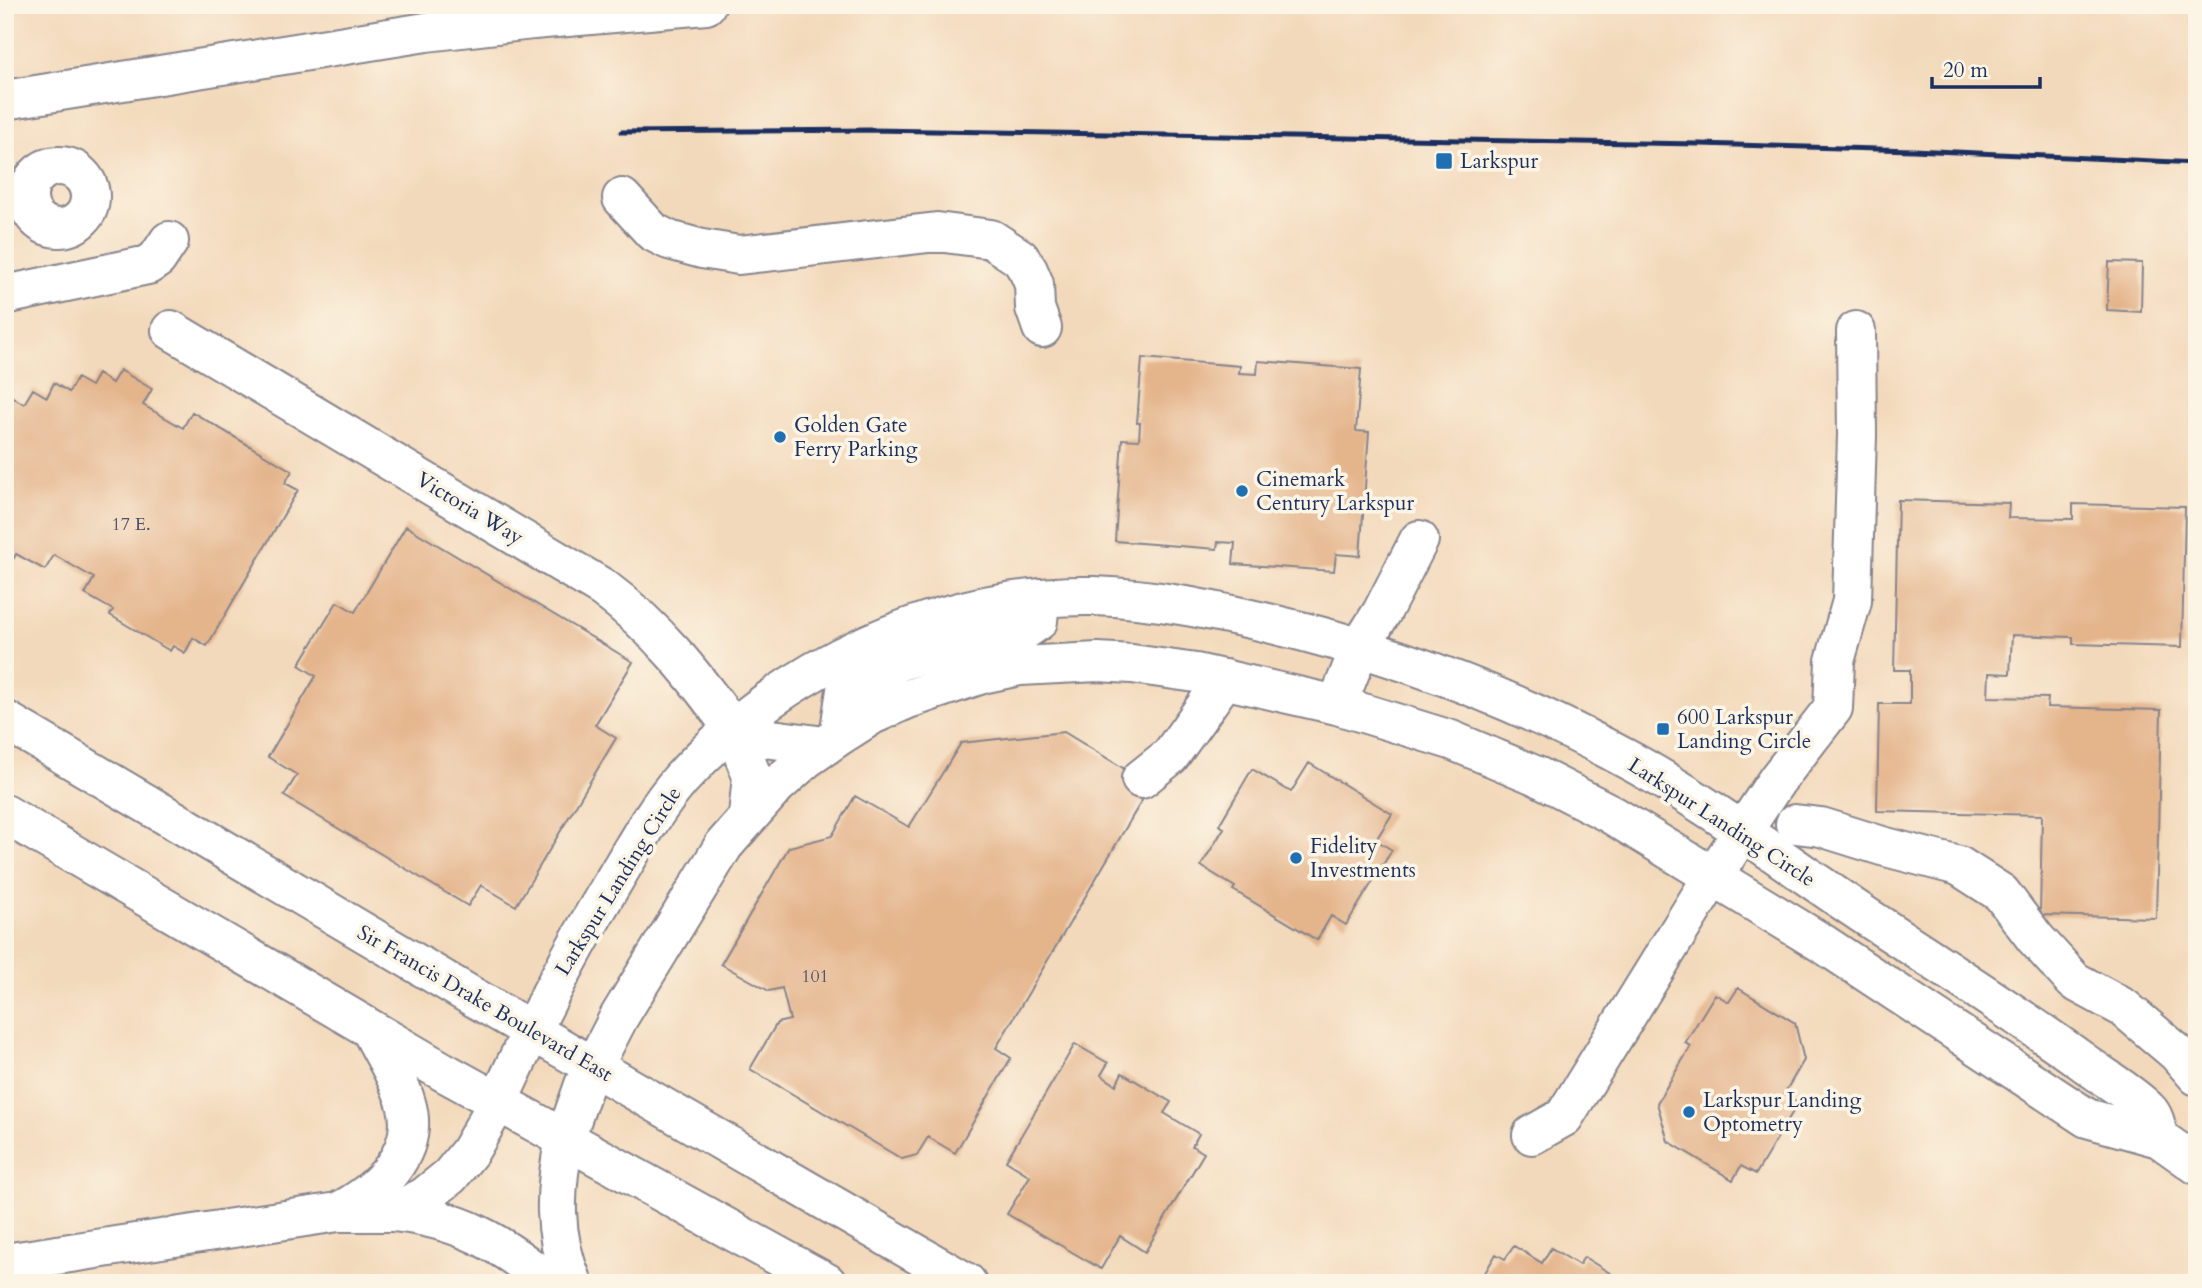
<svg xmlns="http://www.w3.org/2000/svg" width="2202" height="1288" font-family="Cardo,serif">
  <rect width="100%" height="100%" fill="#fcf5e5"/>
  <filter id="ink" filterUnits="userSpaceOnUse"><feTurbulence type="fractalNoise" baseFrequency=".0143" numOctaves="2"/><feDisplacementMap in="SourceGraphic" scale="14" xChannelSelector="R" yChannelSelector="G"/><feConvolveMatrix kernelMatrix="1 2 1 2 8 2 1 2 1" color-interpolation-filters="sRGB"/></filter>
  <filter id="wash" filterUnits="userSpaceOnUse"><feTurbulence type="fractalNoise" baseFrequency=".00686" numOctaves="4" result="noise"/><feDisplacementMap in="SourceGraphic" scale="28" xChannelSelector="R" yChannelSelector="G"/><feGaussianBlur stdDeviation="1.57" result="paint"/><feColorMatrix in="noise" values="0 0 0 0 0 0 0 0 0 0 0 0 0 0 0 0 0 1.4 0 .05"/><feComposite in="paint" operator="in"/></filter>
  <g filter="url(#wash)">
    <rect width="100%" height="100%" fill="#f3d9bb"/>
    <g id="blocks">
      <path fill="#e4b48b" d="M2109,262L2142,263L2141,312L2107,310Z
        M1142,358L1240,366L1239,373L1257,374L1258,361L1361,369L1356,431L1369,432L1360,556L1336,554L1334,571L1233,564L1235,543L1218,542L1217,549L1115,541L1122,439L1139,440L1140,423H1137Z
        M120,370L152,389L143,405L183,428L192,412L292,471L285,483L298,490L207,646L193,638L185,653L173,646L170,651L110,615L113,610L85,594L94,578L54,555L45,570L16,554L14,558L5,553V402L9,395L24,404L33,389L47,397L54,383L69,392L77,378L91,386L98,374L112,383Z
        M1898,500L2009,503L2008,518L2073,519V504L2185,507L2182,647L2073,644V637L2012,635L2010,674L1989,673L1988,697L2048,698L2047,707L2161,710L2156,918L2040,915L2042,815L1877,811L1879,704H1910V670H1894Z
        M406,526L633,662L595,725L616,738L516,906L481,885L468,906L284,796L297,775L268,757L316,676L299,665L337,602L355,612Z
        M1064,732L1151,785L996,1048L1011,1058L955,1153L928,1137L917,1155L902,1159L750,1069L777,1023L790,1020L782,988L769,991L721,964L789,847L832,836L855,796L909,827L961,743Z
        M1309,763L1392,814L1376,840L1392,850L1346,925L1331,916L1317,940L1233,890L1235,887L1201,866L1224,828L1219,825L1252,769L1291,792Z
        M1738,988L1795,1023L1804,1060L1784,1094L1798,1103L1756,1174L1741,1166L1733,1180L1668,1141L1657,1103L1691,1046L1685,1043L1715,994L1729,1002Z
        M1075,1044L1108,1063L1101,1075L1116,1085L1122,1073L1171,1102L1164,1113L1199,1134L1192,1146L1204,1153L1145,1252L1120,1236L1101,1269L1007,1214L1030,1176L1006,1161Z
        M1514,1246L1542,1263L1551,1248L1579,1265L1584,1257L1626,1283H1479L1496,1254L1505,1259Z"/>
    </g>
  </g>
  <g filter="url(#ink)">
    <use href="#blocks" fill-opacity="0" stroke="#87848c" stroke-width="2"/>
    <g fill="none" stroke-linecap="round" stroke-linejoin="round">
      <g stroke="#87848c" stroke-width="42">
        <path id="minor" d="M28 197a31 31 0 1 1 62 0a31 31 0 1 1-62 0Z
          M622,198L653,232L669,240L702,249L739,255L937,232L991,239L1020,258L1028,270L1034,284L1035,308L1042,328
          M5,295L148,265L157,259L169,241
          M171,330L603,588C657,628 694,675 733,729
          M1360,647L1382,612L1419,540
          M1141,779L1170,756L1225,679
          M1795,824L1821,827L1882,846L1959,866L2001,893L2035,938L2074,981L2124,1008L2177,1053L2197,1076
          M1532,1135L1564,1117L1713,876L1777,780L1833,708L1835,661L1852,601L1857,435L1856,331
          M565,1139C554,1189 552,1235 573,1283
          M394,1212C461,1219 499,1242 550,1283
          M5,1263L338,1212H394L424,1197L450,1176L470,1151L498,1102"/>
      </g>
      <g stroke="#87848c" stroke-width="42">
        <path id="major" d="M1337,705L1360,647
          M5,720L468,994L967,1283
          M733,729L772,739L825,746
          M733,729L752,776L748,816
          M839,736L846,690L900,661L978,637L1025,630L1038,621L1040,598
          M5,814L442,1071L827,1283
          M498,1102C533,1025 569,955 613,882C634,847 654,810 681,779C783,665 942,593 1095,596C1153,598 1212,610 1268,623C1396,653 1519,700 1634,763C1715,808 1790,866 1867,917C1939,964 2012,1011 2082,1061C2100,1075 2133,1094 2148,1110C2155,1117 2156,1128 2159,1138
          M565,1139L584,1085L619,1017L724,845L776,786L806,759L839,736L872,715L908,699L982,674L1020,666L1098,662L1132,664L1196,673L1337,705L1451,740L1537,776L1609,813L1825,945L2087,1118L2159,1138L2197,1165
          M338,1212C377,1192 421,1153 406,1103C399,1078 383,1054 371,1030"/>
      </g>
      <g stroke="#87848c" stroke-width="42">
        <path id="highway" d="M5,100L426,32L533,20L706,5"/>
      </g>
      <use href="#minor" stroke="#fff" stroke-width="38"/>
      <use href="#major" stroke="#fff" stroke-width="38"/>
      <use href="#highway" stroke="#fff" stroke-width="38"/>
      <path stroke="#1b2f5e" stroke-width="5" d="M621,132L871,130L1700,144L1913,150L2197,163"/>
    </g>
  </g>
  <g fill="#1f6fb2" stroke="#fcf5e5" stroke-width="2.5">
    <rect x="1435" y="152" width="18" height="18" rx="3.5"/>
    <circle cx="780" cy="437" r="7"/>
    <circle cx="1242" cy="491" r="7"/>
    <rect x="1656" y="722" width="14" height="14" rx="3.5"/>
    <circle cx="1296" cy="858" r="7"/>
    <circle cx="1689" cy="1112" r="7"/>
  </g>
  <g text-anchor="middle" stroke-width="7" stroke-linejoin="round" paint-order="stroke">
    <g font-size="18" fill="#4d5069">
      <text x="131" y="530">17 E.</text>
      <text x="815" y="982">101</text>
    </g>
    <g font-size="21" fill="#1b2f5e" stroke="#fcf5e5" text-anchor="start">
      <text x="1460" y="168">Larkspur</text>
      <text x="794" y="432">Golden Gate<tspan x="794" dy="24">Ferry Parking</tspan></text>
      <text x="1256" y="486">Cinemark<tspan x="1256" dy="24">Century Larkspur</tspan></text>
      <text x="1677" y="724">600 Larkspur<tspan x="1677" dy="24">Landing Circle</tspan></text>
      <text x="1310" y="853">Fidelity<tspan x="1310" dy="24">Investments</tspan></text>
      <text x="1703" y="1107">Larkspur Landing<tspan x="1703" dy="24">Optometry</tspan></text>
    </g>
    <g font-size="21" fill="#1b2f5e" stroke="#fcf5e5">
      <text transform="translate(470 508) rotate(31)" y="7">Victoria Way</text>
      <text transform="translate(1722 822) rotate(33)" y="7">Larkspur Landing Circle</text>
      <text transform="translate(618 881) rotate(-58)" y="7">Larkspur Landing Circle</text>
      <text transform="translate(485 1003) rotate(30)" y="7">Sir Francis Drake Boulevard East</text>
    </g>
  </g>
  <rect width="2202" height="1288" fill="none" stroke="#fcf5e5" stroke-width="28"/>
  <path d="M1932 77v10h108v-10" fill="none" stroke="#1b2f5e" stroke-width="3.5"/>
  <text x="1943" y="77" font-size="21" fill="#1b2f5e" stroke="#fcf5e5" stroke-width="5" paint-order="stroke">20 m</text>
</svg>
